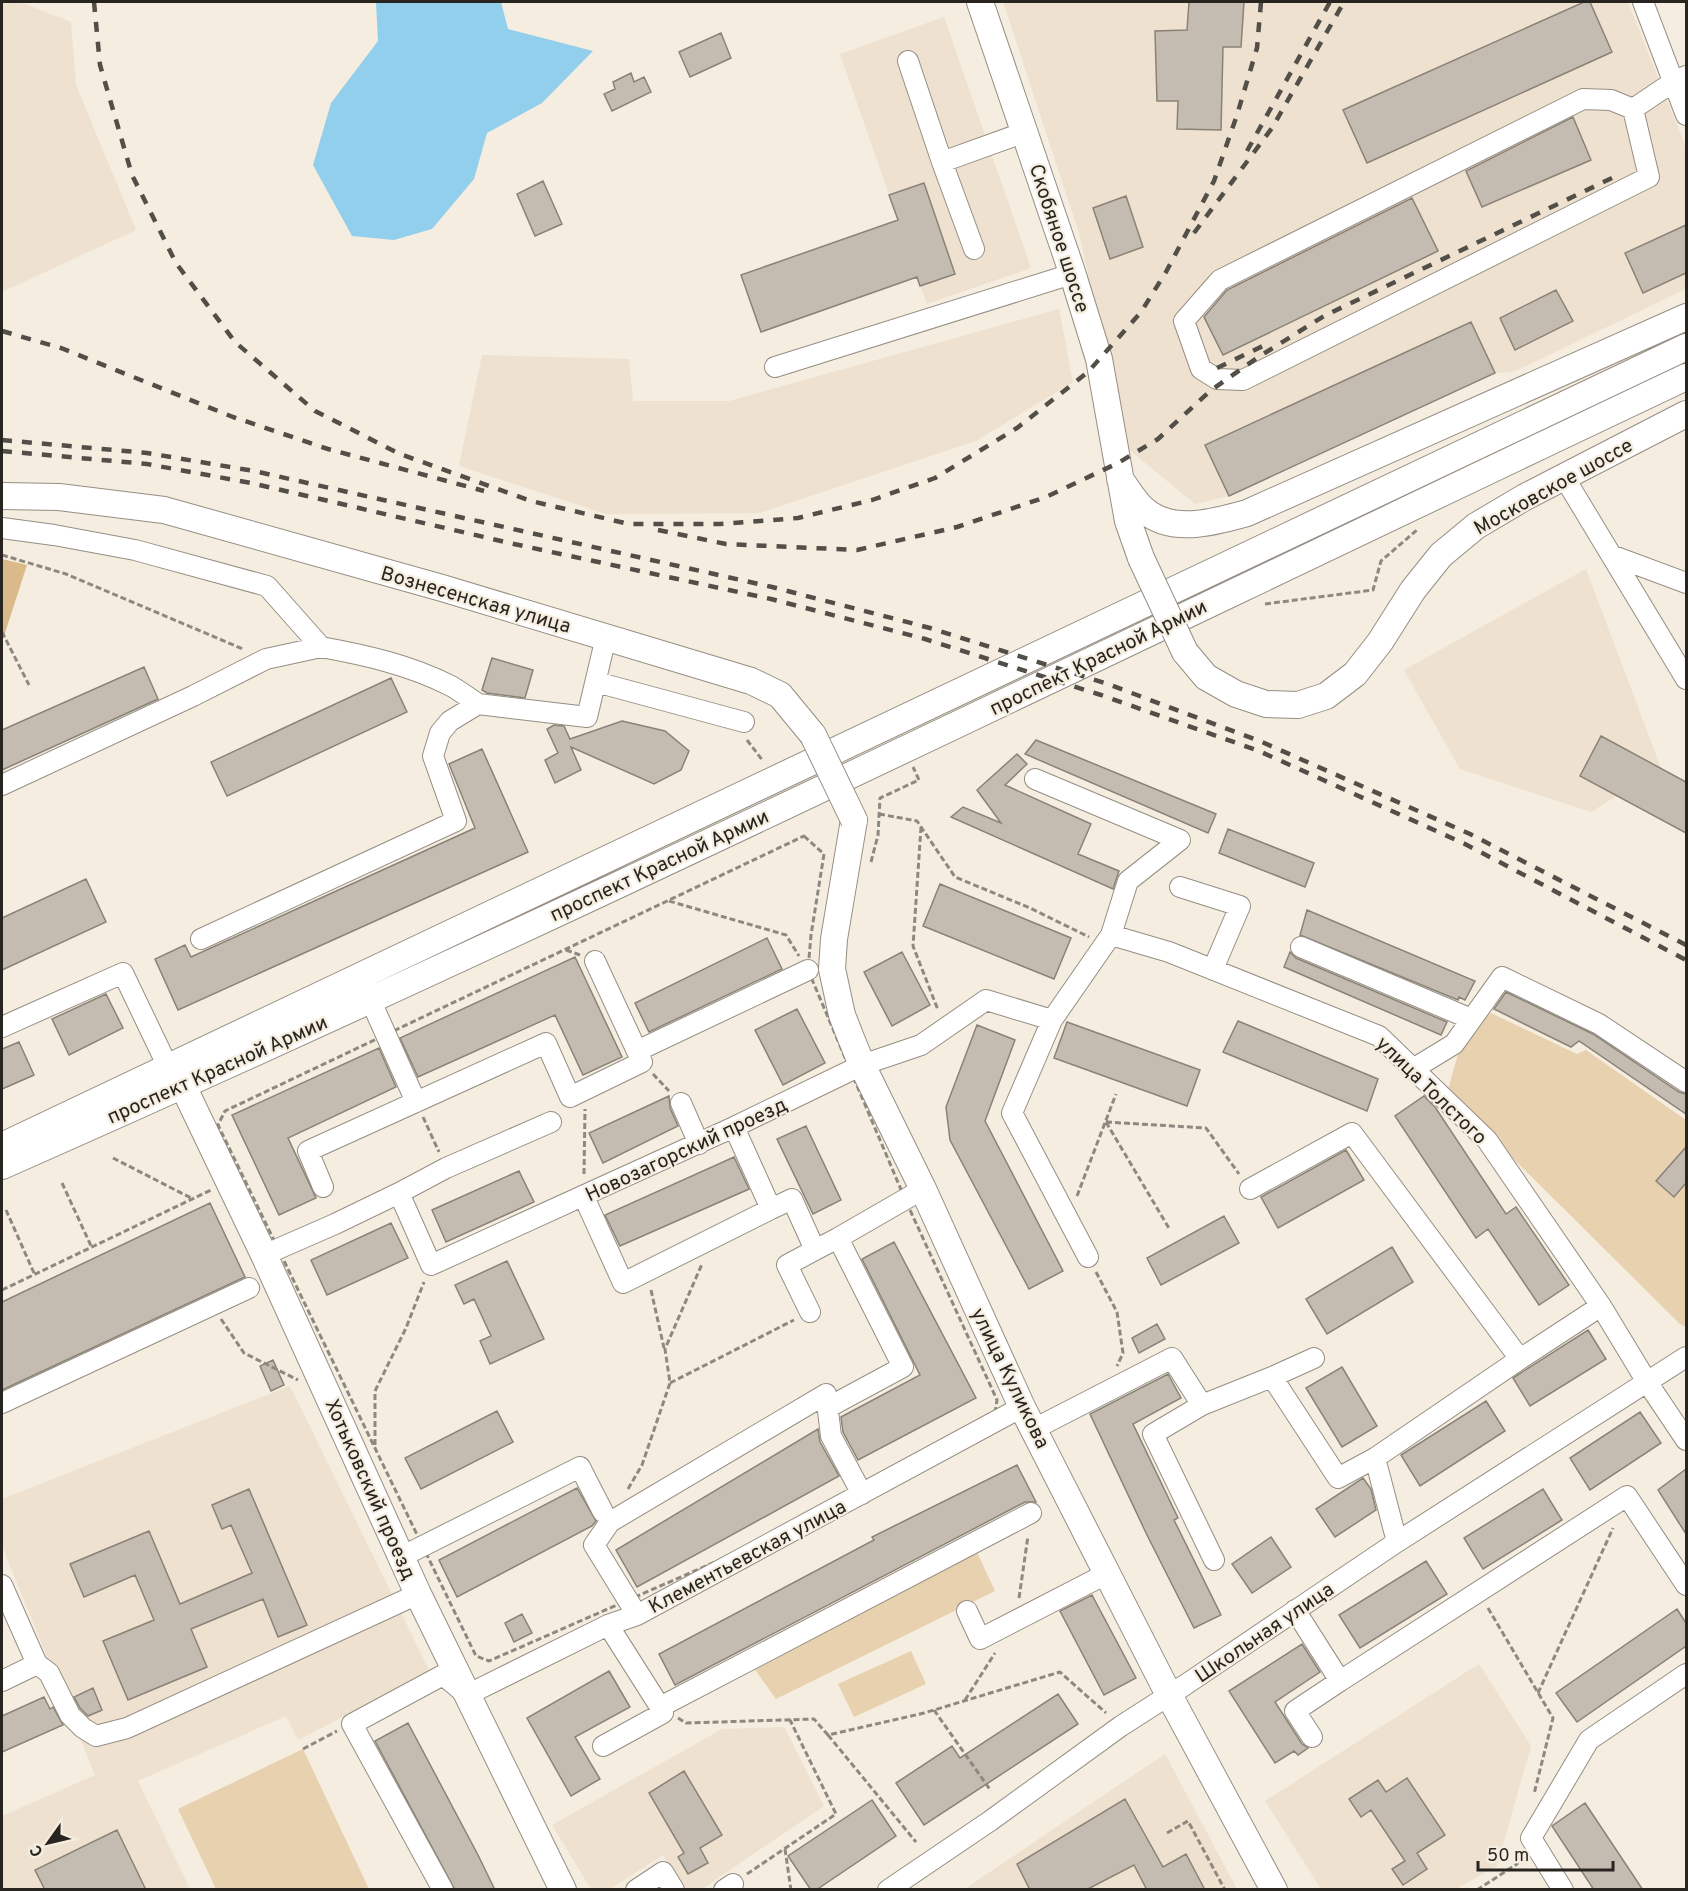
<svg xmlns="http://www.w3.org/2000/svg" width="1688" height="1891" font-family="Overpass,sans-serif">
  <rect width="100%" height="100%" fill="#f5ede0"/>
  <path fill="#eee1cf" d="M2,2H20L71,22L76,85L136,230L2,292Z
    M1003,2H1628L1686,147V289L1520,369L1511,372L1495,373L1229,496L1195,504L1126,447L1079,233Z
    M944,17L1031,268L927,304L840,54Z
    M1059,309L1073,382L976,441L760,513L606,514L459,466L482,355L629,359L633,401H729Z
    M1586,569L1661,768L1591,812L1460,769L1404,670Z
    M290,1386L430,1672L298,1740L286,1716L138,1781L190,1889L2,1890V1816L95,1775L2,1546V1499Z
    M1479,1664L1531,1746L1497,1866L1456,1889H1321L1265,1801Z
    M784,1727L824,1806L702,1889H685L663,1855L610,1889H591L552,1825L722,1729Z
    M1165,1754L1237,1889L963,1890Z"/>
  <path fill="#e8d1af" d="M1491,1013L1577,1054L1586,1050L1686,1120V1327L1680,1324L1447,1093L1465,1030Z
    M975,1548L995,1591L776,1699L751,1664Z
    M911,1651L926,1684L854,1717L838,1684Z
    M303,1749L369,1889H216L178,1809Z"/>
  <path fill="#dbba89" d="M2,559L27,565L4,636L2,637Z"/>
  <path fill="#91cfec" d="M376,2H501L508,29L593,51L542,103L487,133L474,179L432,229L394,240L352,236L313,165L331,103L378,41Z"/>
  <path fill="#c5bcb1" stroke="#8a8277" stroke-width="1.5" d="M1189,2H1244L1241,47H1223L1221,130L1177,129L1178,101H1157L1155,31L1187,30Z
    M1584,2H1590L1612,52L1367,163L1343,110Z
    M721,33L731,58L690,77L679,52Z
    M631,73L634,82L644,77L651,92L612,111L604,94L615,89L613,82Z
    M1573,117L1591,160L1482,207L1466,171Z
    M543,181L562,224L535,236L517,194Z
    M924,183L955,274L920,286L917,277L761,332L741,275L898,220L889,195Z
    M1126,196L1143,247L1110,259L1093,208Z
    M1412,198L1438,251L1223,355L1204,317L1227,290Z
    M1686,225V273L1643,293L1625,253Z
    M1556,290L1573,321L1515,350L1500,318Z
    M1471,322L1495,373L1229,496L1205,445Z
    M492,658L533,670L525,698L487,693L482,690Z
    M144,667L158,699L2,770V730Z
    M391,678L407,712L227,796L211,762Z
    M622,721L665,731L689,751L681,770L654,784L571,747L581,770L555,783L545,760L558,753L547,729L554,725L564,726L570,739Z
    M1601,736L1686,782V833L1580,776Z
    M1036,740L1216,814L1208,833L1025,754Z
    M482,749L528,852L178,1010L155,959L185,945L191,957L475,828L449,764Z
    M1017,754L1027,764L1005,785L1091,824L1078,854L1119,871L1113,889L951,817L963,807L1001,823L977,790Z
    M1228,829L1314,863L1305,887L1219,853Z
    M86,879L106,922L2,970V918Z
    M940,884L1071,938L1054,979L923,926Z
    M1307,910L1475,981L1465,1000L1459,997L1458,1000L1300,935Z
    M767,938L782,969L649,1032L635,1003Z
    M902,952L930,1005L892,1026L864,972Z
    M1290,952L1296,958L1447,1022L1441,1035L1284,967Z
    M575,957L622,1057L583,1075L555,1015L418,1077L400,1038Z
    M1506,992L1593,1034L1679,1092L1686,1094V1114L1579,1041L1571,1047L1494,1009Z
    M106,994L123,1028L69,1055L52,1019Z
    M797,1009L825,1063L783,1085L755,1030Z
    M1238,1021L1378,1079L1367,1111L1223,1052Z
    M1067,1022L1200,1070L1187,1106L1054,1058Z
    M977,1025L1015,1040L985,1121L1063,1271L1029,1289L950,1140L946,1107Z
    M19,1042L34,1075L2,1089V1049Z
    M379,1048L396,1087L288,1138L316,1198L279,1215L232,1115Z
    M669,1096L670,1108L678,1126L603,1163L589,1133Z
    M1424,1096L1435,1107L1506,1214L1516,1207L1569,1285L1539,1305L1488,1229L1476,1238L1395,1116Z
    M806,1126L841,1200L813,1214L777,1139Z
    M1686,1147V1183L1674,1197L1656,1181Z
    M1346,1150L1364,1180L1278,1228L1261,1197Z
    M734,1157L749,1189L620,1246L605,1215Z
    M519,1171L534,1202L446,1242L432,1210Z
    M210,1203L245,1277L2,1390V1302Z
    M1224,1216L1239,1243L1161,1285L1147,1258Z
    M391,1223L408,1258L327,1295L311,1260Z
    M894,1242L976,1398L858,1460L843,1432L841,1417L920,1375L862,1259Z
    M1392,1247L1413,1282L1327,1334L1306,1299Z
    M507,1261L544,1339L490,1364L480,1341L491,1336L474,1299L464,1304L455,1285Z
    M1157,1324L1165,1339L1139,1353L1132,1338Z
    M1588,1330L1606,1359L1530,1406L1513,1378Z
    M273,1360L284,1385L271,1391L260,1366Z
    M1342,1367L1377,1426L1342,1447L1306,1388Z
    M1168,1374L1181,1398L1133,1424L1178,1518L1174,1520L1221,1615L1194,1628L1147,1535L1090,1414Z
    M1486,1401L1505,1431L1420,1486L1401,1455Z
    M497,1411L513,1442L421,1489L405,1458Z
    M1640,1412L1661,1443L1590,1490L1570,1458Z
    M818,1429L820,1442L839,1476L637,1587L616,1550Z
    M1017,1465L1036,1502H1025L675,1685L659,1654L874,1540L872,1537Z
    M1686,1469V1534L1658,1490Z
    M1363,1478L1371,1489L1376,1510L1335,1537L1316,1509Z
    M577,1488L596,1521L592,1526L457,1597L439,1560Z
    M249,1489L307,1625L278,1637L263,1599L191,1629L207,1667L128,1700L103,1641L154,1620L135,1575L84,1597L70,1564L149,1531L180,1604L252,1573L231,1525L222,1529L212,1505Z
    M1543,1489L1562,1520L1483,1569L1464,1538Z
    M1271,1537L1291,1567L1252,1593L1232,1564Z
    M1426,1561L1447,1594L1360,1648L1339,1615Z
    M1092,1595L1136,1678L1104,1695L1060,1611Z
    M1677,1609L1686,1623V1646L1577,1722L1556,1693Z
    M522,1614L532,1633L514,1642L505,1623Z
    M1302,1644L1320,1672L1275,1702L1302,1744L1308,1748L1298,1755L1294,1751L1275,1763L1229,1691Z
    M609,1671L630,1707L575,1737L600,1779L571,1796L527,1718Z
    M93,1688L102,1710L88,1716L80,1708L74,1697Z
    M1058,1694L1078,1724L924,1825L896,1783L952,1746L960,1758Z
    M44,1697L50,1709L53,1707L63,1725L2,1752V1716Z
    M408,1723L478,1855L495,1890H455L375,1741Z
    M684,1771L722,1835L700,1848L708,1863L688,1874L678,1857L684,1853L649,1793Z
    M1407,1778L1445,1835L1417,1853L1427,1869L1403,1885L1392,1869L1405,1861L1371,1810L1361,1817L1349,1799L1378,1780L1386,1792Z
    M1125,1799L1163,1867L1186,1854L1205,1890H1147L1134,1865L1086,1890H1030L1017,1864Z
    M872,1800L896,1836L816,1890H811L788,1856Z
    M1585,1803L1643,1890H1594L1552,1826Z
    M117,1830L146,1890H45L35,1870Z"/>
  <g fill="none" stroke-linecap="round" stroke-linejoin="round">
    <g stroke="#968e83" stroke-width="22">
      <path id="minor" d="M1643,2L1686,115
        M908,61L942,162
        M1633,109L1649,177L1243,380L1217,379L1201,369L1184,321L1220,280L1583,99L1611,100L1633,109L1673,82L1686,76
        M974,249L942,162L1025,132
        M775,367L1059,278L1072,272
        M1564,477L1686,679
        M2,528L54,535L135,550L267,586L321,647L266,659L193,696L2,785
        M1611,555L1686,583
        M321,647C365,655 410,665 451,686C460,691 469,698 478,704
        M596,682L744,722
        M1180,887L1240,906L1213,969
        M1111,935L1169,952L1379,1036L1487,1140L1601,1306L1647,1382L1686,1440
        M201,939L456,821L433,756L440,733L450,721L478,704L587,717L606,637
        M1301,947L1471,1019
        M370,999L416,1102
        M1052,1020L1012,1113L1088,1257
        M2,1027L123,973L168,1067
        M637,1051L808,970
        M1413,1069L1454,1044L1502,977L1599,1024L1686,1082
        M681,1103L699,1144
        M323,1187L308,1151L546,1043L570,1097L642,1062L595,961
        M1250,1189L1352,1133L1520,1359L1601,1306
        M399,1193L446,1168L551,1122
        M584,1197L623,1283L771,1209L734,1127
        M771,1209L792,1199L815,1250L838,1238
        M264,1255L335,1224L399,1193L431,1265L734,1127L862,1065L921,1045L986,1000L1052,1020L1111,935L1128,881L1180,840L1035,779
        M810,1312L787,1265L815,1250
        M1272,1377L1314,1358
        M2,1403L249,1288
        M1202,1405L1272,1377L1338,1478L1375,1458L1520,1359
        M827,1408L903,1367L838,1238L923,1189
        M1034,1429L1172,1358L1202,1405L1153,1434L1214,1560
        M1375,1458L1397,1542
        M401,1557L580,1467L603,1512
        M2,1585L37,1664L49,1673L70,1715L83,1728L96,1736L127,1728L418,1594
        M1295,1610L1340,1681L1627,1496L1686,1585
        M967,1611L980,1639L1108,1573
        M637,1615L594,1545L610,1522L826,1394L831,1436L862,1494
        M608,1625L660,1707L1031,1513
        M2,1681L37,1664
        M1312,1737L1295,1711L1340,1681
        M603,1746L663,1713L660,1707
        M443,1890L352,1724L443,1675L467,1695L608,1625L637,1615L1022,1407
        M636,1890L663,1872L674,1890
        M724,1890L733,1884
        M888,1890L990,1821L1121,1726L1185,1685L1397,1542L1686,1357
        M1563,1890L1531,1838L1589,1740L1686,1674"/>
    </g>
    <g stroke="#968e83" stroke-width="28">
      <path id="major" d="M980,2L1072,272L1099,359L1128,521L1141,558
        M1120,479C1127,488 1134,501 1143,509C1171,535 1215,522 1247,513L1686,317
        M2,496L59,497L164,510L442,588L751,681L780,695L813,735
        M1185,652L1206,677L1236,694L1266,704L1298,705L1326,696L1355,674L1380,642L1413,590L1441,555L1476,526L1525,497L1686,414
        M854,820L834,939L832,969L842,1015L851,1038L862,1065L923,1189L1022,1407L1169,1695L1274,1890
        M183,1086L264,1255L418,1594L563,1890
        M2,1146L1686,347
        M2,1166C569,916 1126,642 1686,377"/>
    </g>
    <path stroke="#8e8980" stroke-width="3" stroke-dasharray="6 3" stroke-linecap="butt" d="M2,555L66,574L243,649
      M1265,604L1373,590L1381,561L1417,530
      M2,632L29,685
      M747,740L763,761
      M879,814L917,821L955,877L1030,908L1089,937
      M921,827L913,946L938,1010
      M804,836L824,854L811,935L808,970L905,1199L997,1400L995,1413L747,1548L489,1661L476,1656L218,1125L225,1111Z
      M871,862L878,835L880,798L919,780L913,767
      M669,901L786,935L799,956
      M566,950L580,955
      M653,1074L669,1091
      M423,1117L439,1152
      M1106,1122L1206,1128L1239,1174
      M1106,1122L1170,1230
      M113,1158L193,1199
      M584,1174L585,1109
      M62,1183L92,1248
      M1077,1196L1116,1094
      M6,1210L34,1273
      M1096,1272L1117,1312L1123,1353L1117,1366
      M2,1290L211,1190
      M651,1290L664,1348
      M221,1319L244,1353L298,1380
      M670,1383L794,1320
      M375,1445V1391L406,1328L424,1282
      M628,1489L642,1465L670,1383L665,1349L702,1264
      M1019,1598L1028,1536
      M1488,1608L1553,1718L1534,1794
      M1538,1693L1613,1528
      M965,1700L995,1653
      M934,1710L991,1791
      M678,1718L686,1723L814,1719L828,1735L924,1713L1060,1672L1106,1713
      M828,1735L916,1842
      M303,1749L337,1731
      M1167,1833L1188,1821L1225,1890
      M785,1849L791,1890
      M747,1874L836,1814L790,1720
      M1477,1890L1517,1864L1520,1853"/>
    <use href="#minor" stroke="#fff" stroke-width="20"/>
    <use href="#major" stroke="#fff" stroke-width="26"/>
    <path stroke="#524e48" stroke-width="4.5" stroke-dasharray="10 10" stroke-linecap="butt" d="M94,2L100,65L132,175L176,263L235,342L315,411L400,454L531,501L629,524H720L798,518L872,500L935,478L1017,428L1088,372L1141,312L1166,272L1214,181L1237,115L1257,48L1261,2
      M1247,151L1330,2
      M1194,233L1272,128L1344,2
      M2,331L61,348L233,417L328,449L484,491
      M1217,368L1265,345
      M2,440L147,453L254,471L772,587L930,628L1105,683L1262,742L1470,834L1686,945
      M2,451L147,464L251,483L514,544L771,599L925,639L1101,695L1259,751L1465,844L1686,960
      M658,530L726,544L857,550L957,527L1046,497L1118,463L1158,439L1210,391L1260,356L1324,316L1612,178"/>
    <g stroke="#968e83" stroke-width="28" stroke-linecap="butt">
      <path id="major-bridge" d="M1141,558L1185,652
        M813,735L854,820"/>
    </g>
    <use href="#major-bridge" stroke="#fff" stroke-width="26"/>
  </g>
  <g text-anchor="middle" stroke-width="4.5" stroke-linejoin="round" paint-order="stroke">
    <g font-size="20" fill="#282520" stroke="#f5ede0">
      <text transform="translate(1060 238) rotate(72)" y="7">Скобяное шоссе</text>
      <text transform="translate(1553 486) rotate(-29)" y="7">Московское шоссе</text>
      <text transform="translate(476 599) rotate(16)" y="7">Вознесенская улица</text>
      <text transform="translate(1098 657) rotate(-26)" y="7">проспект Красной Армии</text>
      <text transform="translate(659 865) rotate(-25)" y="7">проспект Красной Армии</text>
      <text transform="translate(217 1069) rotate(-24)" y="7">проспект Красной Армии</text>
      <text transform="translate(1432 1090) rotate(44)" y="7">улица Толстого</text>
      <text transform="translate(686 1149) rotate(-25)" y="7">Новозагорский проезд</text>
      <text transform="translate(1011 1378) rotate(64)" y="7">улица Куликова</text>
      <text transform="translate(371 1489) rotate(66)" y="7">Хотьковский проезд</text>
      <text transform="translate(747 1556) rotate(-28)" y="7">Клементьевская улица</text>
      <text transform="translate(1264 1632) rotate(-34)" y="7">Школьная улица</text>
    </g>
  </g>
  <rect width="1688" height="1891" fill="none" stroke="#282520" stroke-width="6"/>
  <g transform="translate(48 1843) rotate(236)" stroke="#f5ede0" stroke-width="4.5" paint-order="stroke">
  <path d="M0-4.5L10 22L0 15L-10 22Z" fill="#282520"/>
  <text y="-9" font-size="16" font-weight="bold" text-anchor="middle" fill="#282520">С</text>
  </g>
  <path d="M1478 1861v9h135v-9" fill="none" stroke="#282520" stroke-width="3"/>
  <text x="1487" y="1861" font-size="18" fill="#282520" stroke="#f5ede0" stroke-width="4.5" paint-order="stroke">50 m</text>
</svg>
